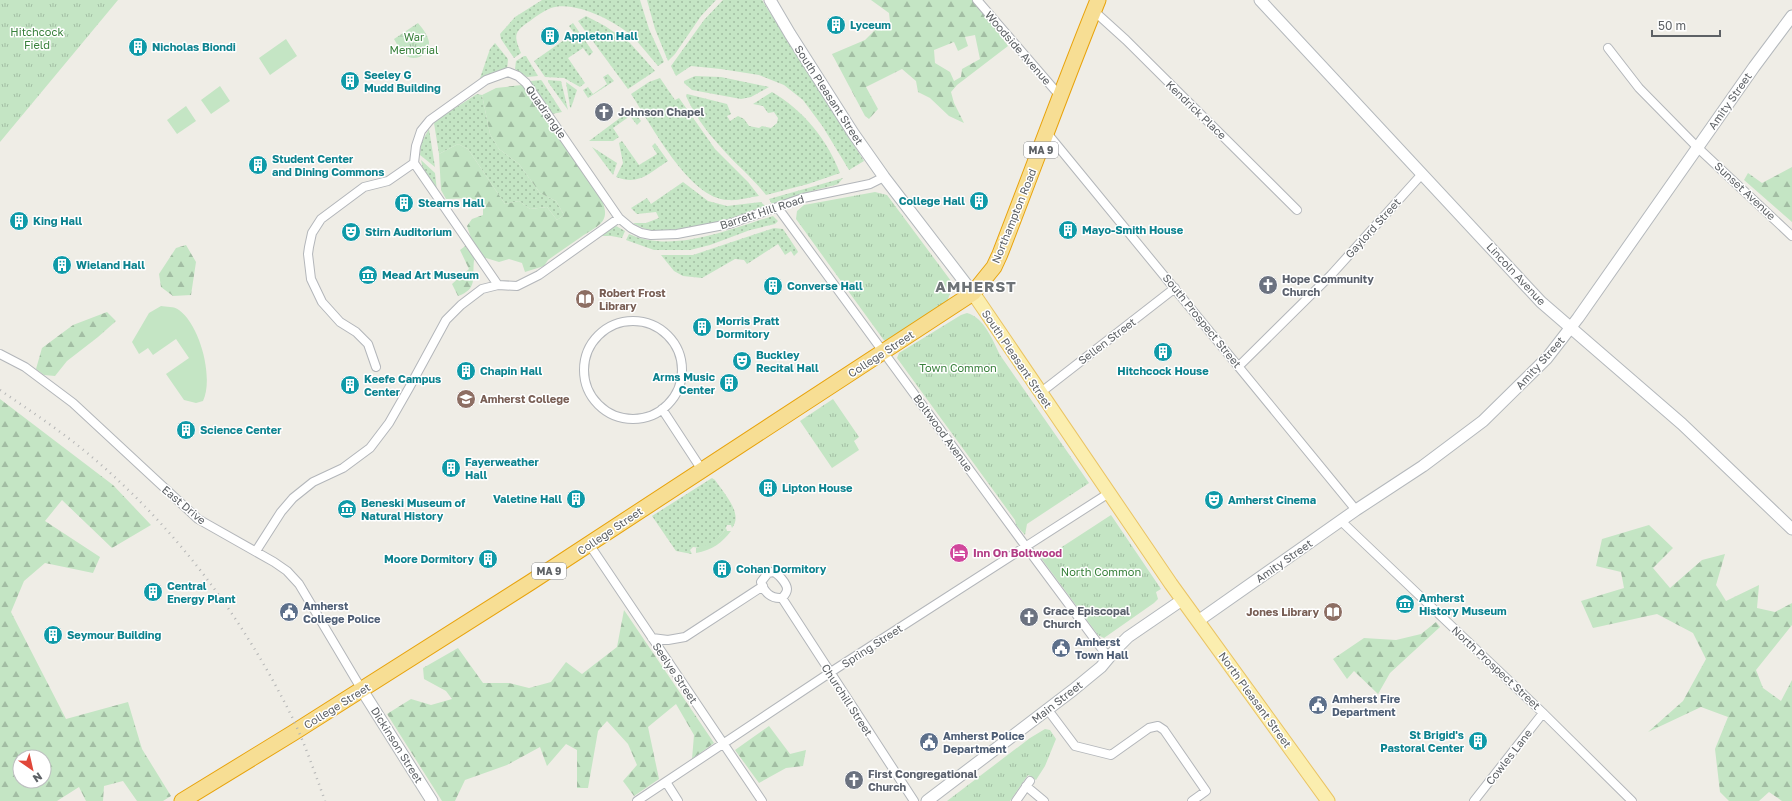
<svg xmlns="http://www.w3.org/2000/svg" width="1792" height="801" font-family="'Golos Text',sans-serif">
  <defs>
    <pattern id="grass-dots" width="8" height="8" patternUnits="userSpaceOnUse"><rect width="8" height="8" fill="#c4e5c4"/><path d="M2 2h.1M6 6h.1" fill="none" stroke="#a2bda3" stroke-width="1.8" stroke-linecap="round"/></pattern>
    <pattern id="forest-firs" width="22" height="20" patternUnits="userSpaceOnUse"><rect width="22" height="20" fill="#c4e5c4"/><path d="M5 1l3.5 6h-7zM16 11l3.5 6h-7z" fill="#a2bda3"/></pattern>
    <pattern id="park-tufts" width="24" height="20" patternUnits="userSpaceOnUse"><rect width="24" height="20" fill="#c4e5c4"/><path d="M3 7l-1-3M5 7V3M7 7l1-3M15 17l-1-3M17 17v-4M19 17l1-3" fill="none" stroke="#a2bda3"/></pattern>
  </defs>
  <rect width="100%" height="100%" fill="#efede6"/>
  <path fill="url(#grass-dots)" d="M542,0H640L649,29L664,62L658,66C650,57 641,45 632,36C615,21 574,0 551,8C544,11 536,16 530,21C513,32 514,36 521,53L514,58L501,39L500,34L515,17Z
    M647,0H716L701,16L675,54L668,61L655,29Z
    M723,0H762L864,161L849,170L823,127L803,100L784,85L759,75L721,69L691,66L676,76L671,66L704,20Z
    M586,16L605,26L630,43L655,71L628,89L578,21Z
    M573,23L593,52L589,56L583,48L568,58L585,83L580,87L564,78L545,77L534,61L574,33L569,26Z
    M495,43L508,59L507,70L478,84L490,49Z
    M524,56H526L538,76L527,77L515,69L516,61Z
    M608,74L614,81L588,98L583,90L588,87L593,94L607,84L603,77Z
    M695,76L721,77L769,87L751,97L741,99L692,90L684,83V81Z
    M660,78L675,100L679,98L715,149L748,182L759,196C749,197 738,201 728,200C689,199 651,124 631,94L649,82Z
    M541,80L542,81L562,112L552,114L530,82L531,81Z
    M548,80L561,81L568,110L548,82Z
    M566,82L577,90L571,108L570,107Z
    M772,92C803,110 827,139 840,173L808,184L766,195C752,177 734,163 719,145C706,131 694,114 686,96L687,94L727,104L731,114L727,116L730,121L738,116L744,119L749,126L759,128L762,126L771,128L777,123L778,118L774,112L768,113L763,106L753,104Z
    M477,94L482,95L490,134L499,149L519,164L540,193L556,201L564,215L557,220L547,207L530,209L519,201L505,204L468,149L458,144L439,154L434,123L441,117Z
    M632,109L641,121L637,125L630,116L613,128L619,137L613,141H589Z
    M429,129L435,167L420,155L421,143Z
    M622,141L639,165L657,154L652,146L655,143L668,161C649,173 639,186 616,177L623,163L619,143Z
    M592,147L617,163L613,175Z
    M421,160L435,173L437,191L423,169Z
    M843,178L838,184L835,185L812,191L772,204L769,199Z
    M683,182L708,201L727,206L761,202L765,206C732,218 665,245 633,223H646L659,218L656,212L637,214L631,208L647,198L651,204Z
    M773,216L778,221L775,224L750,230L710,245L690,250H654L626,240L629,234C673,254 730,229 773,216Z
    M616,226L625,231L622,238L611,236H600V235L611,228Z
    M774,228L783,229L797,250L798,252L794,256L791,251L785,255L778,244L747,264L744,260L735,259L702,278L683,276L674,271L661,255H693Z
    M712,478L715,480C723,492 744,514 732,528L731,525H727C723,537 707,550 693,547L690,550L692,554L676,551L652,516Z"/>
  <path fill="url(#forest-firs)" fill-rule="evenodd" d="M871,0H974L978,5L1008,46L957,85L951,92L954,103L964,123L949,116L930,98L918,92L916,81L902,69L866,87L878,109L869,119L865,116L832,54L865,40L874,31L890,22L889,13ZM975,35L980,59L962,69L961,77L954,81L950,72L935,63L934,50L954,42L958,51L968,46L965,37Z
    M522,85L599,194C613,221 601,224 581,237C570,245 559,252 548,260L544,266L525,272L522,263L509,259L499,262L486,258L474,260C472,278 478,289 458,296L452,284L469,269L460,250L472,241L467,226L472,219L483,215V206L471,198L446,199L441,190L439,154L458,144L468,149L505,204L519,201L530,209L547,207L557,220L564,215L556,201L540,193L519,164L499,149L490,134L482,95L496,88Z
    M1792,167V222L1744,180L1748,173L1762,183Z
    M186,245L196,262L191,295L173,296L161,287L159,274L176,248Z
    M107,312L116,321L98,337L67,361L55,376L44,375L36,369L42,348L73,325Z
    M0,399L113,485L151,525L112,548L62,500L45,521L100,557L93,573L45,563L24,581L11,612L66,719L128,702L142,749L171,796L163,801H137L123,781L104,786L103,801H86L79,787L57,801H0ZM20,757H44V781H20Z
    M1649,525L1673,548L1653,568L1670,588L1702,560L1725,554L1716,585L1726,601L1759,585L1757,608L1775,612L1792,603V625L1756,670L1763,688L1781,701L1792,680V801H1782L1769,792L1759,801H1729L1720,792L1715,749L1728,717L1701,707L1648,732L1683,701L1706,659L1693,633L1657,614L1593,628L1581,601L1624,588L1621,572L1596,566L1602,539Z
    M624,610L714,743L692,759L694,735L676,704L648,727L659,779L634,796L623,781L637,765L628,744L607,721L598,731L588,788H577V750L566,744L547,766L540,747L507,765L465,780L455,801H442L387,714L411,699L431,705L452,699L446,691L424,679L423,668L458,648L483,683H509L529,688L551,682L566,662L582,674L617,647Z
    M1436,622L1440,627L1390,673L1378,694L1354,671L1347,679L1333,659L1364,638L1396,640L1421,634Z
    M769,726L790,754L806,750L803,766L786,768L759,783L735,750Z"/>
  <path fill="url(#park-tufts)" d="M0,0H118L0,142Z
    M418,23C422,28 428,35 429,42C430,54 415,63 405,55C400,51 397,44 394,39Z
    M875,192L887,195L951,281L952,288L947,302L890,341H885L883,339L796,219L797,211L804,205Z
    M967,313C984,317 993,341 1000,355L1089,483L1027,524L1025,535L1016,525L1015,520L897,358L899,353L961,315Z
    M833,399L859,437L854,441L859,450L832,468L800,421Z
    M1111,515L1161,589L1156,592L1158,599L1154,603L1104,638L1098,635L1038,554L1048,556Z
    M1045,729L1050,730L1056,739L1045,766L1036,780L1028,775L1010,801H947L1030,738Z"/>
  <path fill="#c4e5c4" d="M286,39L297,56L270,75L259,58Z
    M220,86L230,101L211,114L201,100Z
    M186,106L196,121L177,134L167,120Z
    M161,306C166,307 174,306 179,310C200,325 214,378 203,401L196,403L184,400L166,374L189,358L176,339L153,355L148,348L139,354L132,342L149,313Z
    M726,528L727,531H731C722,543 712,550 696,553V548C709,545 719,540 726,528Z"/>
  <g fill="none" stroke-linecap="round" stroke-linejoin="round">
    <g stroke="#b3b6ba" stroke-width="10">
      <path id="street" d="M977,0L1060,96
        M1094,11L1126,40L1297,210
        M1608,48L1639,88L1697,147L1792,236
        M1047,133L1356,510
        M778,208L1021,540L1108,657
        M619,218L631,228L641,233L651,235L677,234L729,224L803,198L870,184L884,177
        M584 370a49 49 0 1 1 98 0a49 49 0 1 1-98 0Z
        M0,354L25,367L73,403L198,519L274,562L287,571L299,584L362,690
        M1239,366L1331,275L1422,174
        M376,367L368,344L356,332L340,322L322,302L311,279L308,254L309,247L312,233L321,219L364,187L388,181L414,163
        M1040,393L1175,288
        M662,409L702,470
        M1341,521L1543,713L1632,801
        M589,544L762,801
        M256,551L281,512L293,498L313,482L343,468L370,448L389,423L409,388L446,320L461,305L482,289L498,285L517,286L539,275L619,218L526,83L518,76L508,72L486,80L430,120L421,131L416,146L414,163L498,285
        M773,572C778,573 787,584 787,589C787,593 784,596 782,598C771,599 764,592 761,582L768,573Z
        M782,598L914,801
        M652,638L668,640L685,637L763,586
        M1048,710L1075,746L1111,755L1149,728L1158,726L1164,730L1206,791L1192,801
        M666,782L678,801
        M1026,786L1044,801
        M637,801L837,668L1109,493
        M1016,801L1030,781
        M1474,801L1543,713"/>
    </g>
    <g stroke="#b4b8bc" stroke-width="13">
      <path id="secondary" d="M770,0L790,34L853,133L884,177L973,293
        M1260,0L1541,302L1682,424L1792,529
        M1198,621L1356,510L1423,466L1483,421L1547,358L1578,318L1754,67L1792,16
        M362,690L432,801
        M927,801L1073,690L1101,667L1116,649L1128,637L1182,600"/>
    </g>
    <g stroke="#eac464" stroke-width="15">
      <path id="primary" d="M973,293L1171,584L1328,801"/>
    </g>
    <g stroke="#e8a30c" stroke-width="17">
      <path id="highway" d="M182,801L293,733L531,582L973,293L994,267L1000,254C1033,169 1064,84 1098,0"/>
    </g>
    <use href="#street" stroke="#fff" stroke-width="8"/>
    <use href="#secondary" stroke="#fff" stroke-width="11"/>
    <use href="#primary" stroke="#fbeeaf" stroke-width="13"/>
    <use href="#highway" stroke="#f7de94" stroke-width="15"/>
    <path stroke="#b4b5b5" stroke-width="2.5" stroke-dasharray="1 5" stroke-linecap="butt" d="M0,390C29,410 58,429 86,452C173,524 242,616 292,717C305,744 315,773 325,801"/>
  </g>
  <defs>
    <g id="building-disc" transform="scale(1)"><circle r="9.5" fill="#0f9aa8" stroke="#fff"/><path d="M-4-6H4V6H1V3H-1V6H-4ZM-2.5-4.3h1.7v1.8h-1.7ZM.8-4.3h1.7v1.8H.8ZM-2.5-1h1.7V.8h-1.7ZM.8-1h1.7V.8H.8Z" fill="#fff"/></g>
    <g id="church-disc" transform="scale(1)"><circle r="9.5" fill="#6b7280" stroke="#fff"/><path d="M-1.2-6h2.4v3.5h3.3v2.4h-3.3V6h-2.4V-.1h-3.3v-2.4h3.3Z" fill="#fff"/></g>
    <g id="theatre-disc" transform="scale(1)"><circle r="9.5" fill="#0f9aa8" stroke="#fff"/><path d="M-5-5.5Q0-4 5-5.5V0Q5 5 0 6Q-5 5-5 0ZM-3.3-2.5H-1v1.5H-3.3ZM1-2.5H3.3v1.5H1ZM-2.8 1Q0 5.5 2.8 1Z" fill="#fff"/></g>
    <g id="museum-disc" transform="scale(1)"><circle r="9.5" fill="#0f9aa8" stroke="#fff"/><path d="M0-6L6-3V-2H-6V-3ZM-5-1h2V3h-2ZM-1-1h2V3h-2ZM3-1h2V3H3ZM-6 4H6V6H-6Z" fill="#fff"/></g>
    <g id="library-disc" transform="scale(1)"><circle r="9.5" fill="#8d6e63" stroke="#fff"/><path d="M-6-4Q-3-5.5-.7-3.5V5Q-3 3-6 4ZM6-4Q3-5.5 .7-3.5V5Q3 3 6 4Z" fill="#fff"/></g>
    <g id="university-disc" transform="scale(1)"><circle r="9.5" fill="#8d6e63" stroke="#fff"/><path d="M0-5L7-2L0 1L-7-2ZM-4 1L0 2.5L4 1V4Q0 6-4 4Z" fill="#fff"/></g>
    <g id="hotel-disc" transform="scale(1)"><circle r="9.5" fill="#d1479c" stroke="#fff"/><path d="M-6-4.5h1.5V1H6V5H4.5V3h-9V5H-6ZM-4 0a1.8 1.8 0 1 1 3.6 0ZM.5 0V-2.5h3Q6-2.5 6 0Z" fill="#fff"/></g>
    <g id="civic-disc" transform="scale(1)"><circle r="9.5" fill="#5c6f8a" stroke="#fff"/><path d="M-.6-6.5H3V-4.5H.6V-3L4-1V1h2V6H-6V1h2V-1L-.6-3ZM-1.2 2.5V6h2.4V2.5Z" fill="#fff"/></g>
  </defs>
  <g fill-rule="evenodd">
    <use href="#building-disc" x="836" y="25"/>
    <use href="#building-disc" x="550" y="36"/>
    <use href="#building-disc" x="138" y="47"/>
    <use href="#building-disc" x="350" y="81"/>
    <use href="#church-disc" x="604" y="112"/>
    <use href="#building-disc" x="258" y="165"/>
    <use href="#building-disc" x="979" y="201"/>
    <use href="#building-disc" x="404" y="203"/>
    <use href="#building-disc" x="19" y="221"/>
    <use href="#building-disc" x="1068" y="230"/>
    <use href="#theatre-disc" x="351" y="232"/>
    <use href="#building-disc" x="62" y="265"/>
    <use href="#museum-disc" x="368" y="275"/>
    <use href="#church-disc" x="1268" y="285"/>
    <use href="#building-disc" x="773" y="286"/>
    <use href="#library-disc" x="585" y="299"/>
    <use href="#building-disc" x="702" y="327"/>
    <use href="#building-disc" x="1163" y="352"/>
    <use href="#theatre-disc" x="742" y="361"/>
    <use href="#building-disc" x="466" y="371"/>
    <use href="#building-disc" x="729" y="383"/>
    <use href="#building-disc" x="350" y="385"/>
    <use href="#university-disc" x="466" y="399"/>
    <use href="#building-disc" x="186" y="430"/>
    <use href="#building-disc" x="451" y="468"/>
    <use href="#building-disc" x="768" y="488"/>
    <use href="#building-disc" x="576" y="499"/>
    <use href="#theatre-disc" x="1214" y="500"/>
    <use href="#museum-disc" x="347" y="509"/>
    <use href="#hotel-disc" x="959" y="553"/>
    <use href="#building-disc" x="488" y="559"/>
    <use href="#building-disc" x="722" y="569"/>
    <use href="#building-disc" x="153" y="592"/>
    <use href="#museum-disc" x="1405" y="604"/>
    <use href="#civic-disc" x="289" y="612"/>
    <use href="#library-disc" x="1333" y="612"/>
    <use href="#church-disc" x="1029" y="617"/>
    <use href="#building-disc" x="53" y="635"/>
    <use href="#civic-disc" x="1061" y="648"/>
    <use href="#civic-disc" x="1318" y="705"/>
    <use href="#building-disc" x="1478" y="741"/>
    <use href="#civic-disc" x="929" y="742"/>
    <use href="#church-disc" x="854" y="780"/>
  </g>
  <g text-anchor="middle" stroke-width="3" stroke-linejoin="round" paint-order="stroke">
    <g fill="#fff" stroke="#8e9093" stroke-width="1">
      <rect x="1024" y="142" width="34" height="16" rx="3"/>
      <rect x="532" y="563" width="34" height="16" rx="3"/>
    </g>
    <g font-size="10" font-weight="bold" fill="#5d6165">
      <text x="1041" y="154">MA 9</text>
      <text x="549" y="575">MA 9</text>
    </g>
    <g font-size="11" font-weight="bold" fill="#0d838f" stroke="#fff" text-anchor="start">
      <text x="850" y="29">Lyceum</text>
      <text x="564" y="40">Appleton Hall</text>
      <text x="152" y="51">Nicholas Biondi</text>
      <text x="364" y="79">Seeley G<tspan x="364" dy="13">Mudd Building</tspan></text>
      <text x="272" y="163">Student Center<tspan x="272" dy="13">and Dining Commons</tspan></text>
      <text x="965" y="205" text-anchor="end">College Hall</text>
      <text x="418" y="207">Stearns Hall</text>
      <text x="33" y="225">King Hall</text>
      <text x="1082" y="234">Mayo-Smith House</text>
      <text x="365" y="236">Stirn Auditorium</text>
      <text x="76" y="269">Wieland Hall</text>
      <text x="382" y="279">Mead Art Museum</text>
      <text x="787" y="290">Converse Hall</text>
      <text x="716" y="325">Morris Pratt<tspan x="716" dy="13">Dormitory</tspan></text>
      <text x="756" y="359">Buckley<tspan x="756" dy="13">Recital Hall</tspan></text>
      <text x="480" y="375">Chapin Hall</text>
      <text x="1163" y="375" text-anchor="middle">Hitchcock House</text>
      <text x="715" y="381" text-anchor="end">Arms Music<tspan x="715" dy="13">Center</tspan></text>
      <text x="364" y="383">Keefe Campus<tspan x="364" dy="13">Center</tspan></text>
      <text x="200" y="434">Science Center</text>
      <text x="465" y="466">Fayerweather<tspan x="465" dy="13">Hall</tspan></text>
      <text x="782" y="492">Lipton House</text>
      <text x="562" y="503" text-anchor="end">Valetine Hall</text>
      <text x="1228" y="504">Amherst Cinema</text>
      <text x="361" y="507">Beneski Museum of<tspan x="361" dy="13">Natural History</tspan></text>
      <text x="474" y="563" text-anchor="end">Moore Dormitory</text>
      <text x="736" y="573">Cohan Dormitory</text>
      <text x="167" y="590">Central<tspan x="167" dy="13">Energy Plant</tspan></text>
      <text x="1419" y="602">Amherst<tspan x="1419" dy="13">History Museum</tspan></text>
      <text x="67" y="639">Seymour Building</text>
      <text x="1464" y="739" text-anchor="end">St Brigid's<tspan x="1464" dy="13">Pastoral Center</tspan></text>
    </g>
    <g font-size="11" fill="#39813c" stroke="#fff">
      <text x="37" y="36">Hitchcock<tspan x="37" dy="13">Field</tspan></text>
      <text x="414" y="41">War<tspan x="414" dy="13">Memorial</tspan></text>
      <text x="958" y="372">Town Common</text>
      <text x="1101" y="576">North Common</text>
    </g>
    <g font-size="11" fill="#5d6165" stroke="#fff">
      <text transform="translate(1018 48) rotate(49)" y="4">Woodside Avenue</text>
      <text transform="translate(829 95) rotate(57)" y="4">South Pleasant Street</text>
      <text transform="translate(1730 101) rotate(-55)" y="4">Amity Street</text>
      <text transform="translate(1196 110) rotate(44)" y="4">Kendrick Place</text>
      <text transform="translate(546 112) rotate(55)" y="4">Quadrangle</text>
      <text transform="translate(1745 191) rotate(43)" y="4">Sunset Avenue</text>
      <text transform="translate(762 212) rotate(-18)" y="4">Barrett Hill Road</text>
      <text transform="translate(1014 216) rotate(-68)" y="4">Northampton Road</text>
      <text transform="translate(1373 228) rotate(-48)" y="4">Gaylord Street</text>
      <text transform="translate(1516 274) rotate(47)" y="4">Lincoln Avenue</text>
      <text transform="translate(1202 321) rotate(51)" y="4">South Prospect Street</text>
      <text transform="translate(1107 341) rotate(-37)" y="4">Sellen Street</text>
      <text transform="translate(881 354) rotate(-33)" y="4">College Street</text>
      <text transform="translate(1017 359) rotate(56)" y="4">South Pleasant Street</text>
      <text transform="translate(1540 363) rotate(-48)" y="4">Amity Street</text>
      <text transform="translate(943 433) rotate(54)" y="4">Boltwood Avenue</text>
      <text transform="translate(184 505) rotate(40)" y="4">East Drive</text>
      <text transform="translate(610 531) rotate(-34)" y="4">College Street</text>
      <text transform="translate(1284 561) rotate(-35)" y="4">Amity Street</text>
      <text transform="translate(872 646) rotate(-33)" y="4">Spring Street</text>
      <text transform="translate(1496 668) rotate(43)" y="4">North Prospect Street</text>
      <text transform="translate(675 673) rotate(56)" y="4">Seelye Street</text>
      <text transform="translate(847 700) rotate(57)" y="4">Churchill Street</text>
      <text transform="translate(1255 700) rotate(54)" y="4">North Pleasant Street</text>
      <text transform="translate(1057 702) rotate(-38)" y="4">Main Street</text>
      <text transform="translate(337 706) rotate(-32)" y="4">College Street</text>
      <text transform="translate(397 745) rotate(58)" y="4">Dickinson Street</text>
      <text transform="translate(1509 757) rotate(-52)" y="4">Cowles Lane</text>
    </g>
    <g font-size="11" font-weight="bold" fill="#5b616d" stroke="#fff" text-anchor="start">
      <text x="618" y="116">Johnson Chapel</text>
      <text x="1282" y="283">Hope Community<tspan x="1282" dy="13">Church</tspan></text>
      <text x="1043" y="615">Grace Episcopal<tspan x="1043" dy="13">Church</tspan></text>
      <text x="868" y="778">First Congregational<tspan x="868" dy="13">Church</tspan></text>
    </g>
    <g font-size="11" font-weight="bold" fill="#785e54" stroke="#fff" text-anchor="start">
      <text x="599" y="297">Robert Frost<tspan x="599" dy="13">Library</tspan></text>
      <text x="480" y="403">Amherst College</text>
      <text x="1319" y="616" text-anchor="end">Jones Library</text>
    </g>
    <g font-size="11" font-weight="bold" fill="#b23c85" stroke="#fff" text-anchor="start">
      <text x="973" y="557">Inn On Boltwood</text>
    </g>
    <g font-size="11" font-weight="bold" fill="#4e5e75" stroke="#fff" text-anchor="start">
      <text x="303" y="610">Amherst<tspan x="303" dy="13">College Police</tspan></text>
      <text x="1075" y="646">Amherst<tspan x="1075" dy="13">Town Hall</tspan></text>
      <text x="1332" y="703">Amherst Fire<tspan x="1332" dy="13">Department</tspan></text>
      <text x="943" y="740">Amherst Police<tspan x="943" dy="13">Department</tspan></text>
    </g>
    <g font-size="15" font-weight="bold" letter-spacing="1" fill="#6e7377" stroke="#fff">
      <text x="976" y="292">AMHERST</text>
    </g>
  </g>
  <g transform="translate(32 769) rotate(146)"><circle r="19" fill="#ffffff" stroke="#bec0c1"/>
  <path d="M0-3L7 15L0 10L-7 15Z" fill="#e0473a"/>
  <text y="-6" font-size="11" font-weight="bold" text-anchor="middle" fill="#5d6165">N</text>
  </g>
  <path d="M1652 30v6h68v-6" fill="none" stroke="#5d6165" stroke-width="2"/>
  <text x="1658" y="30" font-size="12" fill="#5d6165" stroke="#ffffff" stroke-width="3" paint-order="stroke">50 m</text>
</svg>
